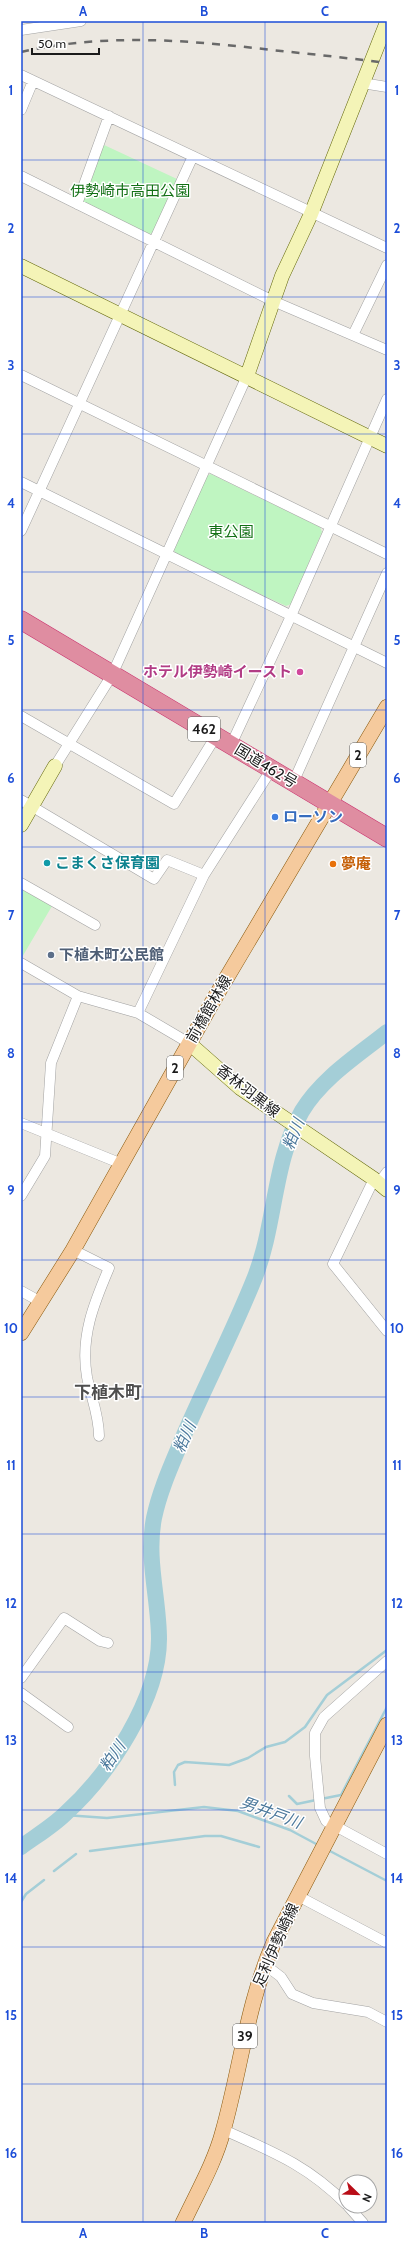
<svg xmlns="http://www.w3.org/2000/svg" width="408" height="2244" font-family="Cabin,'Noto Sans JP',sans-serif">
  <rect width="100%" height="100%" fill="#ece8e1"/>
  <path fill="#bff5c1" d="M102,144L177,179L153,233L149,234L83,203Z
    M211,474L320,527L322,532L291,604L286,606L176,555L174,550L206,476Z
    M21,889L52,906L21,959Z"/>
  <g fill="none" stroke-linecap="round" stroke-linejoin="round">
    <path stroke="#a4ced7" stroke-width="2.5" d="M175,1785L174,1772L178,1765L185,1762L229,1765L248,1758L266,1747L285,1742L305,1727L327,1695L387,1650
      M289,1796L297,1804L316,1800
      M321,1799L341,1795L387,1707
      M65,1815L107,1818L204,1807L238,1811L290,1830L318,1845
      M328,1850L387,1881
      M90,1851L205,1836H221L259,1847
      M54,1871L76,1854
      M21,1902L26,1894L44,1880"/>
    <path stroke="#a4ced7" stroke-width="16" d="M21,1847C36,1836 53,1826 66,1813C109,1774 159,1699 159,1639C159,1599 146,1559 154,1518C160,1489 173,1462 184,1435C207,1382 234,1330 255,1277C276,1223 273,1162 302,1111C322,1078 357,1056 387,1032"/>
    <g stroke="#a2a2a2" stroke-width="11">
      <path id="street" d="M21,30L81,21
        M21,75L387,248
        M362,83L387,87
        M21,110L33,81
        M21,176L273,301L387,350
        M77,204L109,116
        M353,335L387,265
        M21,375L387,554
        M21,482L387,663
        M21,531L193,156
        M21,716L174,804L216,736
        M231,745L291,616L387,399
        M55,766L112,675L247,376
        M293,783L387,573
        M21,800L154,879L167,860L204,875
        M21,883L95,925
        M21,963L78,996L138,1013L189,1043
        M138,1013L204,875L271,770
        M21,1123L122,1164
        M374,1179L333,1264L387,1331
        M379,1183L387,1172
        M21,1196L45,1156L51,1063L78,996
        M73,1250L109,1268C94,1303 80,1337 87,1377C91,1397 99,1415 99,1436
        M21,1291L41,1302
        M387,1661L324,1717L315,1733V1756L320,1808L326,1821L387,1854
        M21,1678L64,1618L100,1641L108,1643
        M21,1693L68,1727
        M298,1896L387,1943
        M264,1964L281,1977L292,1994L313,2003L368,2012L387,2022
        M224,2130C273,2152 307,2165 346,2204
        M348,2206L363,2223"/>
    </g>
    <g stroke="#64690c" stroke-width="15">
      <path id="secondary" d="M21,266L387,446
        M247,376L282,276L311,214L387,22
        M21,825L55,766
        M189,1043L240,1088L374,1179L387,1190"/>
    </g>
    <g stroke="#88570a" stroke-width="16">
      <path id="primary" d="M21,1333L73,1250L217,994L387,707
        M183,2223C197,2193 215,2162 223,2131C241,2067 247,2004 274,1942L387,1725"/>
    </g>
    <g stroke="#c92f6c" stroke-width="19">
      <path id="highway" d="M21,620L387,838"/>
    </g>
    <use href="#street" stroke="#fff" stroke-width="10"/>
    <use href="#secondary" stroke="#f4f4b7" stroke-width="14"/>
    <use href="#primary" stroke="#f5ca9d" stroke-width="15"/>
    <use href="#highway" stroke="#df8da1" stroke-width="18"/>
    <path stroke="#696969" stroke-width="2.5" stroke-dasharray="8 8" stroke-linecap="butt" d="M21,52C105,33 188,40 272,50C310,54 349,58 387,63"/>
  </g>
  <path fill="none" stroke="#1d4ed8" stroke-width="1" stroke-opacity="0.55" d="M143,21V2223M265,21V2223M21,160H387M21,297H387M21,434H387M21,572H387M21,710H387M21,847H387M21,984H387M21,1122H387M21,1260H387M21,1397H387M21,1534H387M21,1672H387M21,1810H387M21,1947H387M21,2084H387"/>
  <circle fill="#d1479c" stroke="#fff" stroke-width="1.5" cx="300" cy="672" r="4"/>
  <circle fill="#3f7fe0" stroke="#fff" stroke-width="1.5" cx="275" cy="817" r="4"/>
  <circle fill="#0f9aa8" stroke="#fff" stroke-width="1.5" cx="47" cy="863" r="4"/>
  <circle fill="#e8710a" stroke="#fff" stroke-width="1.5" cx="333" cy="864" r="4"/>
  <circle fill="#5c6f8a" stroke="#fff" stroke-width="1.5" cx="51" cy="955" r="4"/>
  <g text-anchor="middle" stroke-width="3" stroke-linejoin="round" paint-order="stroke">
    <g fill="#fff" stroke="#5f5f5f" stroke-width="1">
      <rect x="188" y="717" width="32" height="24" rx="3"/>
      <rect x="350" y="743" width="16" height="24" rx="3"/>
      <rect x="167" y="1056" width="16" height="24" rx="3"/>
      <rect x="233" y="2024" width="24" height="24" rx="3"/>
    </g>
    <g font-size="14" font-weight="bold" fill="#1b1b1b">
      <text x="204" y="734">462</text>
      <text x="358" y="760">2</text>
      <text x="175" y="1073">2</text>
      <text x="245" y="2041">39</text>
    </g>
    <g font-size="15" fill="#127015" stroke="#fff">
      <text x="130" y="196">伊勢崎市高田公園</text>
      <text x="231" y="537">東公園</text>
    </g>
    <g font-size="15" font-weight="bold" fill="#b23c85" stroke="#fff" text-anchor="end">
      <text x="292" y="677">ホテル伊勢崎イースト</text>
    </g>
    <g font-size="15" fill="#1b1b1b" stroke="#fff">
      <text transform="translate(266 766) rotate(31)" y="5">国道462号</text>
      <text transform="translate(209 1009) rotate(-60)" y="5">前橋館林線</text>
      <text transform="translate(248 1091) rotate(38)" y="5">香林羽黒線</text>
      <text transform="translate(276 1945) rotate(-66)" y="5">足利伊勢崎線</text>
    </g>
    <g font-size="15" font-weight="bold" fill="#366cbe" stroke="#fff" text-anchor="start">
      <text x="283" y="822">ローソン</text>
    </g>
    <g font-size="15" font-weight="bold" fill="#0d838f" stroke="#fff" text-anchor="start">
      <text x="55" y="868">こまくさ保育園</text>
    </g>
    <g font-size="15" font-weight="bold" fill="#c56008" stroke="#fff" text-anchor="start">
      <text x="341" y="869">夢庵</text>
    </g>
    <g font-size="15" font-weight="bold" fill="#4e5e75" stroke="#fff" text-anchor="start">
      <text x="59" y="960">下植木町公民館</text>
    </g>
    <g font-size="16" font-style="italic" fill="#4c799c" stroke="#fff">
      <text transform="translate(293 1134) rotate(-68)" y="6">粕川</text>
      <text transform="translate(184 1437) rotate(-66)" y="6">粕川</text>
      <text transform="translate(112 1756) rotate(-56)" y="6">粕川</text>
      <text transform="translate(271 1812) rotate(20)" y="6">男井戸川</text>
    </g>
    <g font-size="17" font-weight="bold" fill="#4e4e4e" stroke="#fff">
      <text x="108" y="1398">下植木町</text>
    </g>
  </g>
  <rect width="408" height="2244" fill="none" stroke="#ffffff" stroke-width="44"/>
  <g transform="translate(358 2194) rotate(113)"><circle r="19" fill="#ffffff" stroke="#a4a4a4"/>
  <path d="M0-3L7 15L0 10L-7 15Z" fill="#b90d17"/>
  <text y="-6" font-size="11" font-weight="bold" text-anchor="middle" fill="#1b1b1b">N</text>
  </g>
  <path d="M32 48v6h67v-6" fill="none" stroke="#1b1b1b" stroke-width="2"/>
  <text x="38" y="48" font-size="12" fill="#1b1b1b" stroke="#ffffff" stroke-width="3" paint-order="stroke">50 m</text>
  <rect x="22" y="22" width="364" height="2200" fill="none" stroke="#1d4ed8" stroke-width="1.5"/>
  <g font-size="13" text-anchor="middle" font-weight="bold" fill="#1d4ed8">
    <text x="83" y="16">A</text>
    <text x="204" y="16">B</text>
    <text x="325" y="16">C</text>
    <text x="11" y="95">1</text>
    <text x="397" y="95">1</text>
    <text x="11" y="233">2</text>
    <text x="397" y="233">2</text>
    <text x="11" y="370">3</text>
    <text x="397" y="370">3</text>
    <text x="11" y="508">4</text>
    <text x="397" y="508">4</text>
    <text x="11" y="645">5</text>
    <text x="397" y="645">5</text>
    <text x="11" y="783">6</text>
    <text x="397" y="783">6</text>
    <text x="11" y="920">7</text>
    <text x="397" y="920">7</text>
    <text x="11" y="1058">8</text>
    <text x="397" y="1058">8</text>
    <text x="11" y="1195">9</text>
    <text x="397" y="1195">9</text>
    <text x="11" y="1333">10</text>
    <text x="397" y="1333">10</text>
    <text x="11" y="1470">11</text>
    <text x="397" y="1470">11</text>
    <text x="11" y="1608">12</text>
    <text x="397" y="1608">12</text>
    <text x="11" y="1745">13</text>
    <text x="397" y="1745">13</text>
    <text x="11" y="1883">14</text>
    <text x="397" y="1883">14</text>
    <text x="11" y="2020">15</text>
    <text x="397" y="2020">15</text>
    <text x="11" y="2158">16</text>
    <text x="397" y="2158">16</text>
    <text x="83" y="2238">A</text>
    <text x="204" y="2238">B</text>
    <text x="325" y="2238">C</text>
  </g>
</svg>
